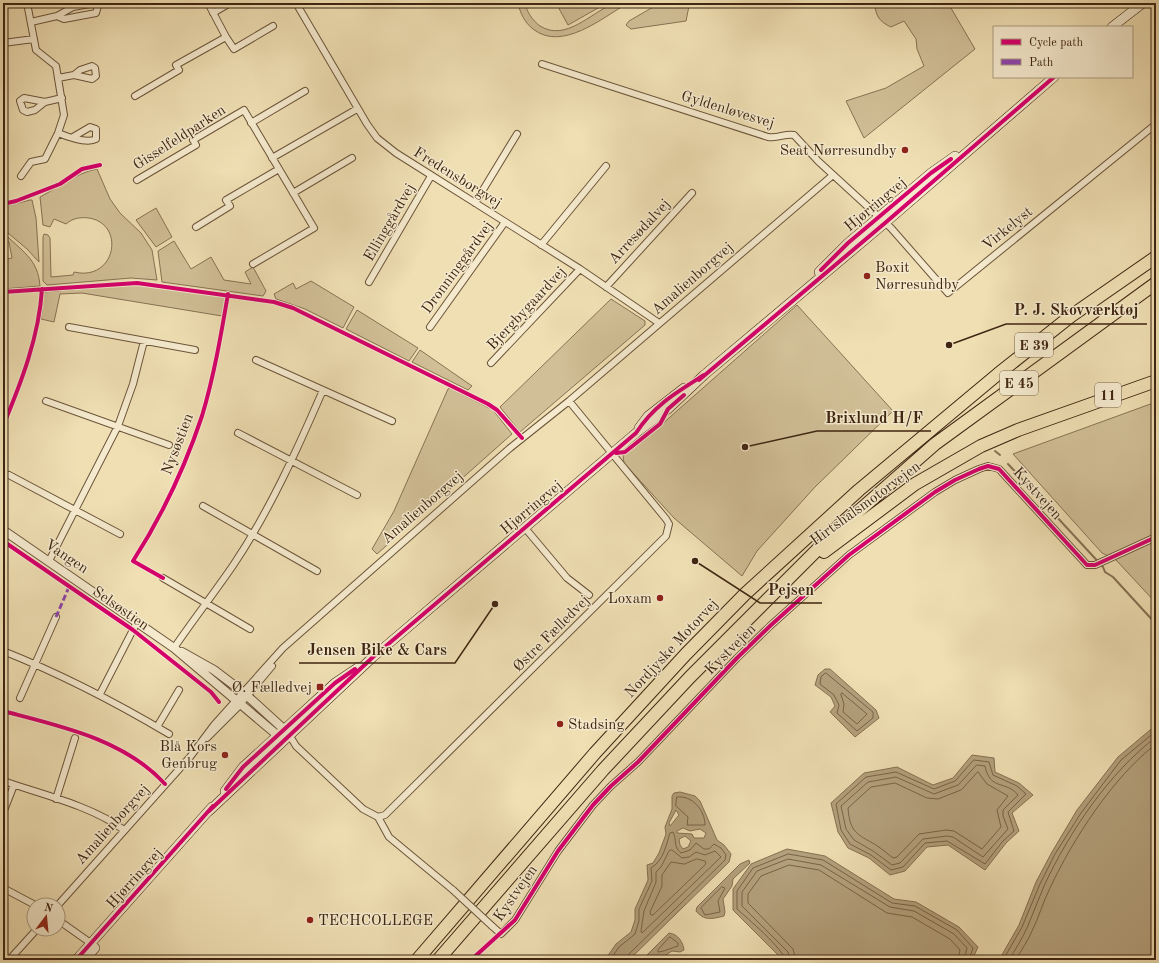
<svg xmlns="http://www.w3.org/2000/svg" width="1159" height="963" font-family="'Old Standard TT',serif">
  <rect width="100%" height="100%" fill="#efdfb3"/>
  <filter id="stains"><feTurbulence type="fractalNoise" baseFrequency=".005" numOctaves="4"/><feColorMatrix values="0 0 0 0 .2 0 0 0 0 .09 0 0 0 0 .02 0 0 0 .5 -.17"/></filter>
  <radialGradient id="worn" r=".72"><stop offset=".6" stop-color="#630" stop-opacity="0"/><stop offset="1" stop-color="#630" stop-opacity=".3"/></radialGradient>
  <path fill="#d1bf97" stroke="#887254" d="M518,3H525C527,12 532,20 540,26C566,42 590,13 613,4C617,2 624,3 628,3C602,18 562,52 533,29C525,23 520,13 518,3Z
    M556,3H607L568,25Z
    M660,3H693L689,6L686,21L631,29L626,25L629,21Z
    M875,3H948L975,49L864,138L846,101L886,88L924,66L917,49L916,39L904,21L891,27C880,22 875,16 875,3Z
    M97,169L110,199L120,213L141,233L152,250L157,280L131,278L47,285L43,281V237L44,234L48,235L50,238L51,277L73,275L74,272C116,282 126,224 89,218C80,217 73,218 66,224L54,219L50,227L43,225L40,197C59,187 76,173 97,169Z
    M30,200H32L36,218L39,262L27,249L8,233L3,226V207Z
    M156,208L172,237L156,247L136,220Z
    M3,232C21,251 38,258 40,286L3,289V260L12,258L9,242L3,243Z
    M174,241L191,269L211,257L224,280L251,284L245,272L253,267L266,291L263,296L162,282L158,251Z
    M311,281L354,307L343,328L305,309L276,299L274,294L293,283L296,289Z
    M134,285L163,287L226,296L222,316L82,293L60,294L54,322L41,319L44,292Z
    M611,299L645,321V325L520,432L500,407Z
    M797,305L893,411L815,487L757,551L742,576L674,518L624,463L623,455L644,440Z
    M357,310L418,348L409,361L346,329Z
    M420,350L472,386L468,390L412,362Z
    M450,388L493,410L512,434L377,554L372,549L394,511L448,389Z
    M1156,402V603L1116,560L1102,553L1013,454Z"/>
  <path fill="#b3a07c" stroke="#856f51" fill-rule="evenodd" d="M825,669H830L876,710L879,718L855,737L830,712L835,706L831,697L815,685L818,675Z
    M1156,725V960H999L1019,925L1036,882L1052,852L1077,810L1118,757Z
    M972,755L994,758L995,772L1019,783L1033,795L1012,813L1019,831L1006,843L985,870L948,845L927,847L905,871L890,875L869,858L848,848L838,832L831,803L864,773L897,767L933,785L953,778Z
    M680,792L695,796L700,801L717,840L724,845L731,854L729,862L629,960H605L616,944L631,932L635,920V909L648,880L647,865L653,863L659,853L666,834L665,827L672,809V796L674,793ZM676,810L679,815L670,826L669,823ZM683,828L690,831L700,829L706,833L704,838H694L692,834L677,833V831ZM685,836L691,841L688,847L683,849L680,845L679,839Z
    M787,849L825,856L894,899L916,902L959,927L978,947L972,960H783L733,910V889L751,864Z
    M749,860L750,863L733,879L732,886L723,899L725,912L724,916C712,919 704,921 696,911L697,907L740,864Z
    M669,933C678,934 683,942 684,950L680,952L672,951L658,960H642Z"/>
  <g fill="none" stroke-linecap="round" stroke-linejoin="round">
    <path stroke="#796246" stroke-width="1" d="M826,673L873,712V718L857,731L837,713L839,705L834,695L820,684L821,677Z
      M842,693L867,714L857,724L843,712L844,704L841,695Z
      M974,760L989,762L993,775L1017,786L1026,794L1008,812L1014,831L1003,841L985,864L947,841L925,843L903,867L891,870L871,855L850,844L841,830L836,804L866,777L896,772L934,789L955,781Z
      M977,765L985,766C990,791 1006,780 1018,795L1003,810V816L1008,829L983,857L953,837L947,836L923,839L900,863L892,865L873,851L854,840L846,829L841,806L868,782L896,777L934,794L958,785Z
      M978,772L987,784L1008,796L997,810L1001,827L982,849L954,831L946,830L919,834L897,857L893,858C888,854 882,849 876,845C857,834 850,833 848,808L871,787L895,783L927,798L938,799L961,790Z
      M677,797C692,795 705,810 705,825H687L688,817L676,806Z
      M672,850L682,858L689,857L696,852L705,855L715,851L721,857L642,933L641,931L644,911L656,882V872L661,867L669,851Z
      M697,859L705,861L706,864L653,915H651L650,912L662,886V875L671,862L684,864Z
      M722,887L725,888L718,901L720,912L705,915L701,908Z
      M670,937L678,943V946C671,948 663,952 658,952V950Z
      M610,960L619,947L635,934L639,921V909L652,881L651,868C663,861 666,846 670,833L673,832C677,839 673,847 681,853L690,850L696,843L704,849H709L714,844L721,848L726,855L725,860L628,955L627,960
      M785,960C784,949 747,918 737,909V891L753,868L788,854L823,860L892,903L915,906L957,930L973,948L969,960
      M790,960L788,952L742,906V892L757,871L788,859L821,865L890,907L914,911L954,934L967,948L964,960
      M796,960L793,949L748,903V894L761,876L789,865L819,870L887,913L912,917L950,939L960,950L958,960
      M1003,960L1022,927L1040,884L1055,854L1081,813L1121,760L1156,731
      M1009,960C1015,950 1022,939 1027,928C1033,914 1038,900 1044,886C1069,832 1109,773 1156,737
      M1016,960C1021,950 1028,941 1032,931C1039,917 1043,902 1050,888C1073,839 1113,777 1156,744"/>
    <path stroke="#856f51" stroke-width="2" d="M995,451L1000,455
      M1008,464L1103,567L1105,572L1113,577L1156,624"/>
    <g stroke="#6b543a" stroke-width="8">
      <path id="minor" d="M296,3L367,124L377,138L396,153L580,269L659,323
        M213,13L230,3
        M57,16L64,19L96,13L98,6L95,3
        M31,22L57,16L73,7L95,3
        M226,37L234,49L273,26
        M3,43L34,39
        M542,64L768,137C778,139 785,133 794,135L818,161L891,228L948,293L1156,124
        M58,78L74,75L92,79L96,76L95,68L92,66L80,70L74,75
        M135,96L179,70L176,65L226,37L208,3
        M45,102L35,110L27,112L23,110L20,101L24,98L45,102L62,98
        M251,123L305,91
        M58,133C68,137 87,144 96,139V129L90,127L73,137
        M272,158L357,109
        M21,176L31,162L45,159L58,133L64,115L56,66L36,50L27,3
        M137,180L196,145L193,140L244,110L314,228L253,264
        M293,193L352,158
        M475,203L517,134
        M196,227L230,206L226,200L279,169
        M541,245L606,166
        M369,282L431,176
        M606,287L692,193
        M69,327L195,350
        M430,327L505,222
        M256,360L392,421
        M491,363L580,269
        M46,401L169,445
        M238,433L357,495
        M9,475L120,534
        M203,506L317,571
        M525,528L567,578L589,595
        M49,561L118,426L133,384L144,341
        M163,578L250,629
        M174,648C193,620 215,592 234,564C270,510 297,450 323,390
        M3,651C61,674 115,702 169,734
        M100,694L137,622
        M20,698L56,617
        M157,727L179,690
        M290,736L296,746L363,809L378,817L385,815L666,536L669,524L666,519L569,401
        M207,738L237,708L272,666
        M3,781C41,794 92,806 124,830
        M56,799L75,738
        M3,813L14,785
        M378,817L389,837L453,890
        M3,888L35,905
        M58,905L190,757L214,725L283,648L510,448L569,401L833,175
        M58,920L92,944
        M492,926L501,934L515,920L558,851L593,805L611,786L638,762L737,658L770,626L849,555L935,492L955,480L979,469L988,466L999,469L1087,565H1095L1156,537
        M9,960L37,929"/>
    </g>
    <g stroke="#6b543a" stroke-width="10">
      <path id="tertiary" d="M3,530L174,648L282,739
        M182,652L214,670L243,692L288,733"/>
    </g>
    <g stroke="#3f2511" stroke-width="10">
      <path id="secondary" d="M1112,27L1143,3
        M819,272L848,243L931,173L955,156
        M639,428L648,416L684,388
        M225,791L243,767L335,683L359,667
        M209,811L373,657L636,433L668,409L704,375L885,223L1054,77
        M76,960L212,807
        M84,960L95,948"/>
    </g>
    <g stroke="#3f2511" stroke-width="14">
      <path id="motorway" d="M824,552L915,484L981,446L1018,430L1156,381
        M417,960L595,753L686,654L745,594L859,490L998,374L1071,316L1156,257
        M438,960L603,770L690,677L836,531L935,444L1156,283"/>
    </g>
    <use href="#minor" stroke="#f5eace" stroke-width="6"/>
    <use href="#tertiary" stroke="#f5eace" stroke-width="8"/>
    <use href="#secondary" stroke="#f5eace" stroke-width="9"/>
    <use href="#motorway" stroke="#efdfb3" stroke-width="12"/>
    <g stroke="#6b543a" stroke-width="8" stroke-linecap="butt">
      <path id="minor-bridge" d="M453,890L492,926"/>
    </g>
    <use href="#minor-bridge" stroke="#f5eace" stroke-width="6"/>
    <path stroke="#8e44ad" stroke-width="3" stroke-dasharray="6 3" stroke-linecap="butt" d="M56,617L69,587"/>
    <g stroke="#f5eace" stroke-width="6">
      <path id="cycleway" d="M3,204L16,201L60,184L82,169L100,165
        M821,270L848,243L931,173L951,159
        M3,292L137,283L274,302L293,308L488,404L497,410L522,438
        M699,380L885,223L1054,77
        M3,426C21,383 39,337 42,289
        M616,453L625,452L660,424L668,409L684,395
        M3,541L133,630L211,692L219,702
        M163,578L133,561C162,516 185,467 202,416C214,376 221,335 228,294
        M3,711C60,726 124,739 165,784
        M226,789L243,767L335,683L355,669
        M209,811L373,657L636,433C654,405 677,392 704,375
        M76,960L213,806
        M471,960L515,920L558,851L593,805L611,786L638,762L737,658L770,626L849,555L935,492L955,480L979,469L988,466L999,469L1087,565H1095L1156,537"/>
    </g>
    <use href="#cycleway" stroke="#d6006c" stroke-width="4"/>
  </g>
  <g fill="#8f2418" stroke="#f5eace" stroke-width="1.5">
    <circle cx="905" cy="150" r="4"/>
    <circle cx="867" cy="276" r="4"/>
    <circle cx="660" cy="598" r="4"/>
    <rect x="316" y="683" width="8" height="8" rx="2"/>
    <circle cx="560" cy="724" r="4"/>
    <circle cx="225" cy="755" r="4"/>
    <circle cx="310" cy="920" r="4"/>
  </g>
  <g text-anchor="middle" stroke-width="3" stroke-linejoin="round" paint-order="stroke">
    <g fill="#f5eace" stroke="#76604a" stroke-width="1">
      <rect x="1015" y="333" width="38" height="24" rx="3"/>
      <rect x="1000" y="371" width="38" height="24" rx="3"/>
      <rect x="1095" y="383" width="26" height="24" rx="3"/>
    </g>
    <g font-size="14" font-weight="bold" fill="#3f2511">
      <text x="1034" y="350">E 39</text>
      <text x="1019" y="388">E 45</text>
      <text x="1108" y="400">11</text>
    </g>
    <g font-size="15" fill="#3f2511" stroke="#f5eace">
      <text transform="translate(728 109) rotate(17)" y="5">Gyldenløvesvej</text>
      <text transform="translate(179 137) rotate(-33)" y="5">Gisselfeldparken</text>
      <text transform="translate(458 177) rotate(32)" y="5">Fredensborgvej</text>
      <text transform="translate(875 204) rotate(-40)" y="5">Hjørringvej</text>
      <text transform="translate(389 222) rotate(-60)" y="5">Ellinggårdvej</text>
      <text transform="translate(1007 228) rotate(-39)" y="5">Virkelyst</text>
      <text transform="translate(639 231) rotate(-47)" y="5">Arresødalvej</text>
      <text transform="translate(457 267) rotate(-54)" y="5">Dronninggårdvej</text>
      <text transform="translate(692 278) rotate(-41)" y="5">Amalienborgvej</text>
      <text transform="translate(526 308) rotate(-47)" y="5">Bjergbygaardvej</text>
      <text transform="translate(177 444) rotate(-69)" y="5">Nysøstien</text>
      <text transform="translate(1038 493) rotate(48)" y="5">Kystvejen</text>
      <text transform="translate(865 503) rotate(-36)" y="5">Hirtshalsmotorvejen</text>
      <text transform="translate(422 507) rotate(-41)" y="5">Amalienborgvej</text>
      <text transform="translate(531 507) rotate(-40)" y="5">Hjørringvej</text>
      <text transform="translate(67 556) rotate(34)" y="5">Vangen</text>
      <text transform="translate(121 608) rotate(35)" y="5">Selsøstien</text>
      <text transform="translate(551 633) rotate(-45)" y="5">Østre Fælledvej</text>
      <text transform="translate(671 648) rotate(-47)" y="5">Nordjyske Motorvej</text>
      <text transform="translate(730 649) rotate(-45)" y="5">Kystvejen</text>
      <text transform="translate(112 824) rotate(-48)" y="5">Amalienborgvej</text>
      <text transform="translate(134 878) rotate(-48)" y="5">Hjørringvej</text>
      <text transform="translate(515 893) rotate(-55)" y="5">Kystvejen</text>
    </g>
    <g font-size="15" fill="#3f2511" stroke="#f5eace" text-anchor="end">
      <text x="897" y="155">Seat Nørresundby</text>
      <text x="875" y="272" text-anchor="start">Boxit<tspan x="875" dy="17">Nørresundby</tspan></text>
      <text x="652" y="603">Loxam</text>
      <text x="312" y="692">Ø. Fælledvej</text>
      <text x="568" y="729" text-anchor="start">Stadsing</text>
      <text x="217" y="751">Blå Kors<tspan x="217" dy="17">Genbrug</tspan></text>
      <text x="318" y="925" text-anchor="start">TECHCOLLEGE</text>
    </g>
  </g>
  <path fill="none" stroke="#3f2511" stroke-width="1.5" d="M949 345L1006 324H1147M745 447L817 431H931M695 561L760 603H822M495 604L455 663H299"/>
  <g fill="#3f2511" stroke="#f5eace" stroke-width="1.5">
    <circle cx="949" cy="345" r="4"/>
    <circle cx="745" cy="447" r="4"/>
    <circle cx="695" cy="561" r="4"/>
    <circle cx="495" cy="604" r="4"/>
  </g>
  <g font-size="16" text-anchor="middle" font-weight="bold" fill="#3f2511" stroke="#f5eace" stroke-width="3" stroke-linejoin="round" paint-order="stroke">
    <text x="1076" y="315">P. J. Skovværktøj</text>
    <text x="874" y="423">Brixlund H/F</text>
    <text x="791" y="595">Pejsen</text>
    <text x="377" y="655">Jensen Bike &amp; Cars</text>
  </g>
  <rect width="1159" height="963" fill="none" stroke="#efdfb3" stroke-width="16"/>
  <rect x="4" y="4" width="1151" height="955" fill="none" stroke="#3f2511" stroke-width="2"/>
  <rect x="8" y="8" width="1143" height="947" fill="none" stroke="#3f2511"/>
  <rect x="993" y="26" width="140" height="52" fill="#f5eace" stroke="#ac9b82"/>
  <rect x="1001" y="39" width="20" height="6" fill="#d6006c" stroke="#ac9b82"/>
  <text x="1029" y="46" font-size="12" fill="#3f2511">Cycle path</text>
  <rect x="1001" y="59" width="20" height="6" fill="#8e44ad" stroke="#ac9b82"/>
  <text x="1029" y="66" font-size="12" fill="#3f2511">Path</text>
  <g transform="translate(46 917) rotate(16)"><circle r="19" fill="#f5eace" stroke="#ac9b82"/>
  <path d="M0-3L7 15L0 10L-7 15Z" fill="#8f2418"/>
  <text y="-6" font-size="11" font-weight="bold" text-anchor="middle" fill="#3f2511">N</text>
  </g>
  <rect width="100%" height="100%" filter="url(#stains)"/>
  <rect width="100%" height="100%" fill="url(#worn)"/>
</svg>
